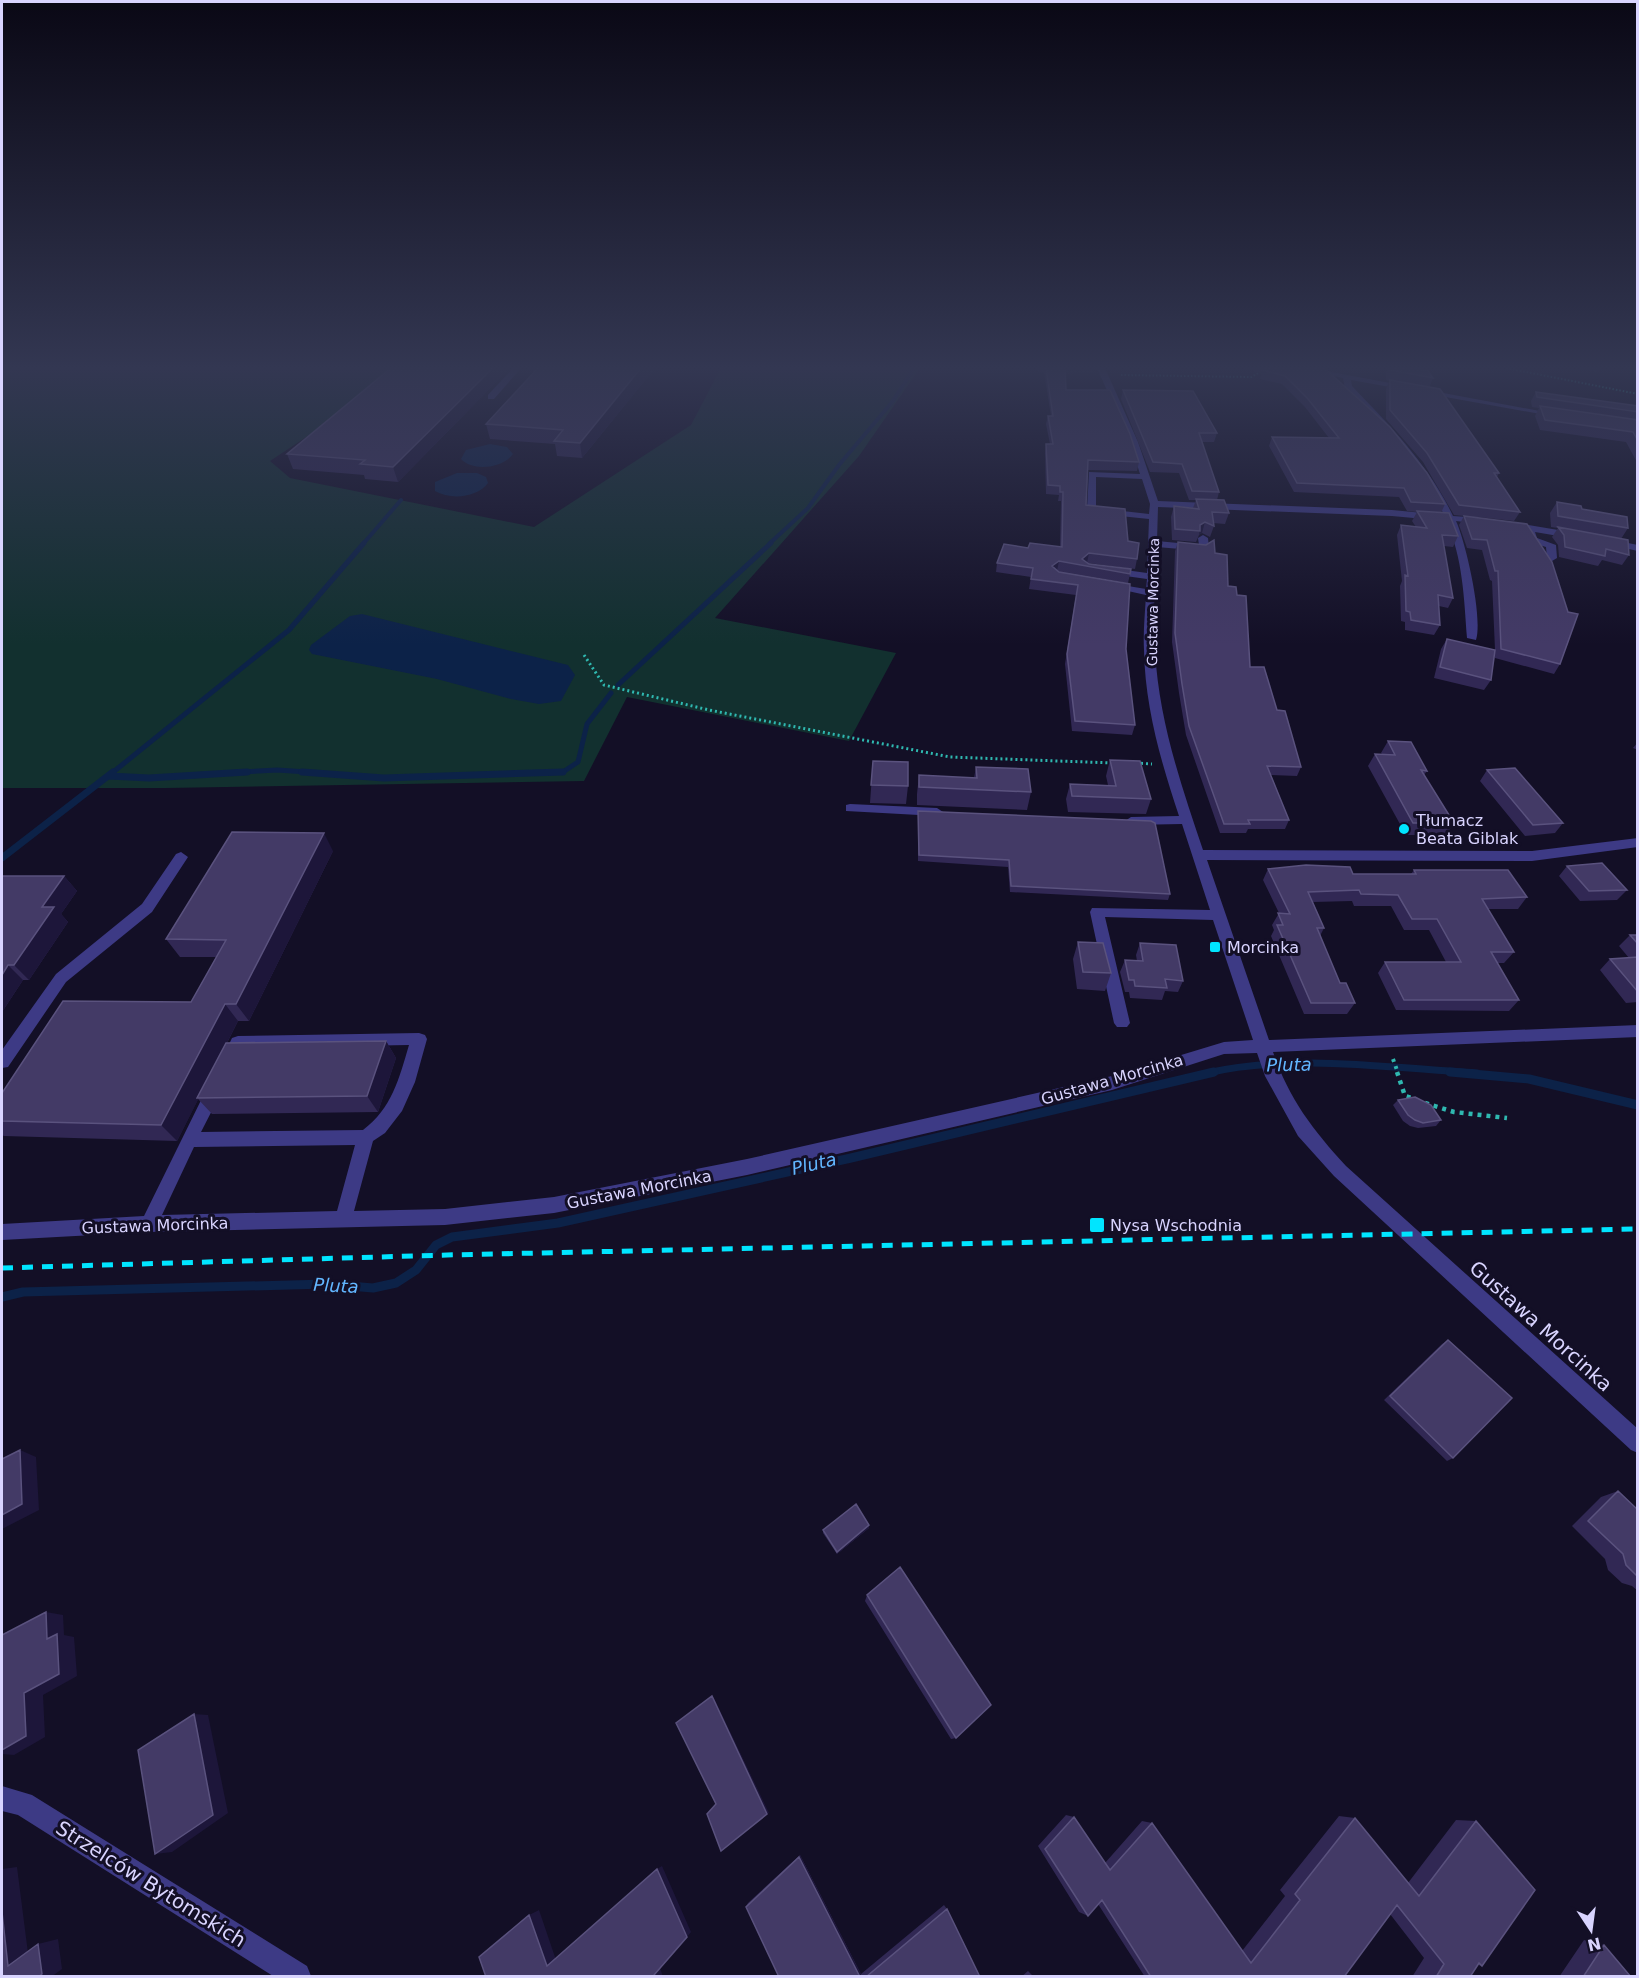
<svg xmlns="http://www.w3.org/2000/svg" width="1639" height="1978" font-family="'DejaVu Sans',sans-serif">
  <rect width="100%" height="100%" fill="#130f26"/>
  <path fill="#12302f" d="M2,368H397L368,396L270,461L290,478L534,527L691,425L721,368H920L859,456L715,618L896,653L849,741L627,697L584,781L166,788H2Z"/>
  <path fill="#0c2248" d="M490,444L507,447L513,454C503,468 473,472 461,459L466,450Z
    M457,473H477L486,477L488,483C477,498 450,500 435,491V482Z
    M362,614L568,665L575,675L561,701L539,704L511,699L437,679L312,654L309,650L311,645L350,616Z"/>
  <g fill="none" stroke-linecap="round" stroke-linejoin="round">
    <path stroke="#0c2248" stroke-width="4" d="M363,544L401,500
      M769,544L808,508L839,465L893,401L914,368"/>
    <path stroke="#0c2248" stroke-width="5" d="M618,685L771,543
      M112,773L289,630L364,543
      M223,773L277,770L322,773
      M522,773L563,772L578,762L587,724L611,693"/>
    <path stroke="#0c2248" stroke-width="7" d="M302,772L384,778L563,772
      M109,776L149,778L247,772
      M2,858L113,772
      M1207,1073C1294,1053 1389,1068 1477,1073"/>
    <path stroke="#0c2248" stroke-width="9" d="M1450,1072L1529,1079L1638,1105
      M2,1297L23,1292L326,1284L373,1288L396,1283L416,1270L436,1245L452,1237L558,1223L851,1158L1214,1072"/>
    <path stroke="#2fb8b0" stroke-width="2" stroke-dasharray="1.5 2" stroke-linecap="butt" d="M1506,368L1638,394
      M1121,375L1251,377L1268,368"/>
    <path stroke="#2fb8b0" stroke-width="3" stroke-dasharray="2 3" stroke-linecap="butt" d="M584,655L604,685L709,710L950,757L1113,763
      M1136,763L1152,764"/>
    <path stroke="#2fb8b0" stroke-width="4" stroke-dasharray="3 4.5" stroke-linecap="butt" d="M1393,1059L1398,1073"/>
    <path stroke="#2fb8b0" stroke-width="4.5" stroke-dasharray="4 5" stroke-linecap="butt" d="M1397,1072L1405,1096L1415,1099
      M1425,1103L1454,1112L1507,1118"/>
    <path fill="#3d3a85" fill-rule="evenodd" d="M513,368H521L494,399H488V395Z
      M1097,368H1105L1138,442L1158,501L1392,510L1444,515C1421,465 1383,427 1345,389L1343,378L1295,368H1310L1561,415L1557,417L1351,380L1352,386C1390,426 1429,465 1453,516L1481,518L1486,521L1481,524L1456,521C1466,543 1483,618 1476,640L1467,638C1464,599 1463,557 1446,521L1392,516L1158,507L1157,541L1199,545L1198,538L1203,535L1208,538L1209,548L1204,551L1157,547C1156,582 1152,616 1155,651C1159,721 1181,785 1203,850L1532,851L1638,838V847L1532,861L1207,860L1269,1040L1638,1025V1037L1273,1052C1289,1099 1313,1130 1346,1166L1638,1429V1453L1631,1450L1334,1176L1298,1136L1265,1076L1257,1053L1224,1054L1112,1090L747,1175L554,1213L445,1225L149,1232L2,1240V1224L144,1216L209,1084L215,1082L221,1084L223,1089L201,1132L363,1130C392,1108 399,1079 409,1045L243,1048L236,1064L230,1066L224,1064L222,1059L232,1038L238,1036L419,1033L425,1035L427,1039L415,1082L402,1111L385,1133L373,1141L354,1211L445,1209L554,1197L747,1159L1112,1076L1224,1042L1253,1040L1213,920L1105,917L1130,1023L1127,1027H1117L1114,1023L1090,912L1092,908L1210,910L1182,824L1131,825L1125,821L1131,817L1179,816C1161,762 1145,707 1144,650C1143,632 1145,613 1146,595L1105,586L1110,583L1146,589L1147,579L1111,574L1106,571L1111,568L1147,573L1149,519L1091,513L1087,510L1089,472L1140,474L1130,442ZM1096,477L1142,479L1150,504L1149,514L1096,508ZM355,1145L337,1211L162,1215L194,1147Z
      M1511,522L1576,533L1581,536L1576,539L1535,532L1537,538L1556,545L1557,558L1552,561L1547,558L1546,547L1530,542L1525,530L1508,527V523Z
      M1608,539L1638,545V551L1605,544V540Z
      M850,804L937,808L943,812L937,816L846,811V805Z
      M181,852L188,857L152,912L66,982L8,1067L2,1068V1050L56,974L142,904L176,854Z
      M2,1786L32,1795L307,1966L311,1976H273L18,1815L2,1811Z"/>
    <path stroke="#00e5ff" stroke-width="5" stroke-dasharray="11 9" stroke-linecap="butt" d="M2,1268L447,1255L1638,1229"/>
  </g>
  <path fill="#312854" d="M391,368H510L398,482L365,479L364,475L293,469L287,454Z
    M529,368H655L582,458L557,456L555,444L490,439L486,424L534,372Z
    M1038,368H1097L1096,371L1066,374V390L1139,462L1137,471L1088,470L1086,505L1128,541L1137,559L1135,569L1088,563L1130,574L1128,583L1058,571L1130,584L1126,649L1135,725L1132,735L1072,731L1065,664L1076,595L1029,589L1031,577L996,572L997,563L1028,548L1060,547L1061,501H1058L1059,495L1046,494L1045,453L1046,444H1050L1046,424L1048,416H1051L1044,372L1038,371Z
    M1244,368H1324L1445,504L1441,513L1458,536L1453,547L1444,546L1453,598L1448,608L1439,606L1440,625L1434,635L1405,630V622L1401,621L1400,586L1402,581L1397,535L1401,525L1416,527L1412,521L1417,512L1407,511L1399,497L1294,492L1269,446L1272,437L1329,438L1305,407L1282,384L1260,379L1261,373Z
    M1388,368H1415L1433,378L1429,388L1499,473L1497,477L1520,512L1514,521L1478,517L1560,664L1554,674L1495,658V653L1491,680L1484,690L1434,678L1441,649L1447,639L1495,650L1492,581L1490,580L1482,550L1467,548L1459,525L1464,516L1454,515L1423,462L1386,419V389L1389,381L1386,380V372Z
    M1578,368H1601L1597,372Z
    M1123,390L1217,433L1214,442H1202L1219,492L1217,500L1229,513L1225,524L1213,523L1214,526L1210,537L1202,533L1199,535L1196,542L1172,540L1171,517L1174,506L1193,508L1196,500H1189L1179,473L1150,472L1121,399Z
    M1536,392L1638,406V464L1626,442L1540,430L1535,416L1539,408L1532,407L1531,401Z
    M1557,502L1582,509L1628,528L1621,539L1629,555L1622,565L1602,560L1598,566L1559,557L1558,545L1552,537L1558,528L1551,527L1550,513Z
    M1178,542L1215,553L1228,586L1237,595L1250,667L1277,710L1301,767L1297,776L1271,775L1289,820L1285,829H1248L1246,833H1220L1186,735L1179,693L1172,642L1175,551Z
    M1388,741L1427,771L1424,775L1454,823L1446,835H1406L1368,766L1375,754H1382L1381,753Z
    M1638,742V750L1633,748Z
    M1110,760L1151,799L1146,814L1068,812L1066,799L1070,784L1108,785L1106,776Z
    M873,761L908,786L906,804L870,803Z
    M976,767L1031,792L1027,810L917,805V794L919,775L974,778Z
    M1487,770L1563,823L1555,833L1525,836L1480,781Z
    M918,811L1170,894L1168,900L1010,892L1008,867L918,861Z
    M333,851L249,1021H238L227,1043L386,1041L396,1058L378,1112L212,1114L198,1099L177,1141L4,1136L2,1135V1093L191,1002L216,957H180L166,939Z
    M1567,866L1627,890L1617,900L1580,901L1559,876Z
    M1268,869L1353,874H1411L1414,870L1527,897L1518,909H1488L1514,952L1504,963H1497L1519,1000L1509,1011L1396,1010L1378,973L1385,962H1446L1429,930H1404L1391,906H1354L1352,901L1313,902L1324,928L1320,936L1340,983L1355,1003L1347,1014H1304L1271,936L1274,930L1272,925L1279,913L1263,880Z
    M2,876H64L77,891L61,914L68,922L29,980H23L2,1012Z
    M1630,935H1638V1002L1626,1003L1600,970L1610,959L1629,958L1619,946Z
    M1078,942L1111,973L1105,991L1077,989L1073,959Z
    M1140,943L1183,981L1178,992L1165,991L1162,1000L1130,998L1129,992H1125L1120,972L1125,960L1137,961L1136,955Z
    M1398,1100L1441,1120L1436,1126L1418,1128L1410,1126L1403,1121L1393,1105Z
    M1448,1340L1453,1458L1447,1461L1384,1400L1442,1344Z
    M1618,1491L1638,1510V1591L1632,1586L1622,1583L1608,1570L1605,1559L1572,1526L1601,1497Z
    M869,1525V1528L837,1554L823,1533V1530Z
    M867,1595L956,1738L951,1739L865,1601Z
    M1066,1815L1074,1817L1105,1863L1142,1821L1152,1823L1242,1951L1285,1896L1280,1890L1339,1816L1355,1818L1408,1883L1456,1820L1476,1821L1482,1966L1478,1965L1470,1977H1412L1424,1958L1390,1914L1344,1977H1145L1098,1904L1088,1916L1079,1912L1038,1846Z
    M800,1855L861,1974L944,1905L947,1909L980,1977H779L746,1907L748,1903Z
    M1584,1940L1604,1945L1631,1977H1559Z
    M1028,1971L1034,1977H1021Z"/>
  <path fill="#1d163a" d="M493,368H510L398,482L393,467Z
    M641,368H655L582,458L580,443Z
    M1065,368H1097L1096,371L1064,374Z
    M1109,368H1135L1108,370Z
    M1205,522L1202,533L1199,535L1200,525Z
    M1089,553L1087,563L1082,559Z
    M1059,561L1057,571L1052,566Z
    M324,833L333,851L249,1021L236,1004Z
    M64,876L77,891L61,914L68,922L29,980L14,965L42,907Z
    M8,965L23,980L2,1012V975Z
    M225,1004L238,1021L177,1141L161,1125Z
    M386,1041L396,1058L378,1112L367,1096Z
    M20,1450L36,1457L39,1510L2,1529V1515Z
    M869,1525V1528L837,1554V1552Z
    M46,1612L63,1615L64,1635L74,1637L77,1676L43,1695L45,1737L14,1755L2,1754V1750L47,1639Z
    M712,1696L714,1698L769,1813L767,1814Z
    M194,1714L208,1715L228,1813L172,1852L155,1854Z
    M800,1855L861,1974V1977H860L799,1857Z
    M662,1866L691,1932L687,1937L657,1869Z
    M17,1867L29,1961L8,1966L2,1912V1869Z
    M539,1910L556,1960L547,1966L529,1915Z
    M58,1939L62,1969L51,1977H38V1944Z
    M660,1968L663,1977H654V1975Z"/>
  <path fill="#433a66" stroke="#5a527e" stroke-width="1.5" d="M391,368H493L393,467L360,464L365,460L287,454Z
    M538,368H641L580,443L554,441L563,430L486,424Z
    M1046,368H1065L1066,390H1110L1130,434L1139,462L1088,460L1086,505L1125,509L1128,541L1139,543L1137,559L1089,553L1082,559L1089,564L1131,569L1130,574L1059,561L1052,566L1059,572L1130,584L1126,649L1135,725L1075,721L1067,654L1078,585L1031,579L1033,568L997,563L1004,544L1028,548L1030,543L1062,547L1063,492H1060V486L1048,485L1046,444H1053L1048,416H1053Z
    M1266,368H1324L1390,427L1427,473L1445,504L1411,502L1404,488L1297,483L1272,437L1339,438L1308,399L1285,376L1262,370Z
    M1390,368H1415L1428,371L1433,378L1390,370Z
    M1390,380L1440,389L1499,473H1494L1520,512L1459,505L1427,453L1390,410Z
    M1123,390L1193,391L1217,433H1199L1219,492L1192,491L1182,464L1153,462Z
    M1536,392L1638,406V412L1537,397Z
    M1540,406L1638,420V441L1633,432L1545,420Z
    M1196,499L1224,500L1229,513L1212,512L1214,526L1205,522L1200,525V531L1175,529L1174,506L1199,509Z
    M1557,502L1581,506L1582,509L1627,517L1628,528L1558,516Z
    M1417,511L1449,513L1458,536L1442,535L1453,598L1438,595L1440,625L1411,620L1410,612L1406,611L1405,575L1408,576L1401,525L1427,528Z
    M1464,516L1527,524L1552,562L1568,612L1578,614L1560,664L1501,649L1498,571H1495L1487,540L1472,539Z
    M1558,527L1628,540L1629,555L1606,549L1605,556L1565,547L1564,535Z
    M1214,540L1215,553L1227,555L1228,586L1236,587L1237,595L1246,596L1250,667H1264L1277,710L1285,711L1301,767L1267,766L1289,820H1248L1250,824H1224L1189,726L1182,684L1175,633L1178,542L1206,545Z
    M1447,639L1495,650L1491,680L1440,667Z
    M1388,741L1411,742L1427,771L1421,770L1454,823H1413L1375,754L1395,755Z
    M1110,760L1140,761L1151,799L1072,796L1070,784L1116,786Z
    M873,761L908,762V786L871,785Z
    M976,767L1028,769L1031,792L919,787V775L977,778Z
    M1515,768L1563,823L1533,825L1487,770Z
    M918,811L1151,821L1155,823L1170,894L1011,886L1009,860L919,855Z
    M232,832L324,833L236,1004H225L161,1125L2,1121V1093L63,1001L191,1002L226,940L166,939Z
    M1602,863L1627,890L1589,891L1567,866Z
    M1306,865L1350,867L1353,874H1416L1414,870H1508L1527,897L1482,899L1514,952H1491L1519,1000H1404L1385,962H1461L1437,919H1412L1398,895L1361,894L1359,890L1308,892L1324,928H1317L1340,983H1346L1355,1003H1311L1277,925H1283L1278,913L1290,914L1268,869Z
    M2,876H64L42,907H54L14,965H8L2,975Z
    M1630,935H1638V944Z
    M1078,942L1103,943L1111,973L1083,972Z
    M1140,943L1176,945L1183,981L1165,979L1167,988L1135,986L1134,980H1129L1125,960L1143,961Z
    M1638,957V992L1610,959Z
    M386,1041L367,1096L197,1098L226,1043Z
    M1415,1097L1431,1105L1441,1120L1423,1123L1415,1120L1408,1115L1398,1100Z
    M1448,1340L1512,1398L1453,1458L1390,1396Z
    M20,1450L22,1504L2,1515V1459Z
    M1618,1491L1638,1510V1577L1626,1565L1623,1554L1588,1521Z
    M856,1504L869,1525L837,1552L823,1530Z
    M900,1567L991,1705L956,1738L867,1595Z
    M46,1612L47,1639L57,1634L59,1674L24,1693L26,1736L2,1750V1635Z
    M712,1696L767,1814L721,1851L707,1814L716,1804L676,1723Z
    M194,1714L213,1815L155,1854L138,1750Z
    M1074,1817L1110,1870L1152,1823L1251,1963L1300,1900L1295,1894L1355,1818L1419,1896L1476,1821L1535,1890L1482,1966L1479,1963L1470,1977H1436L1444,1964L1397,1905L1344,1977H1151L1102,1900L1088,1916L1045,1849Z
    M799,1857L860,1977H779L746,1907Z
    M657,1869L687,1937L654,1975V1977H486L479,1957L529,1915L547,1966Z
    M947,1909L980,1977H866Z
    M2,1912L8,1966L38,1944L42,1974L38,1977H2Z
    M1604,1945L1631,1977H1583Z"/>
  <linearGradient id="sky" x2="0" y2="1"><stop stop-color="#0a0815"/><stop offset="0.57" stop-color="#333752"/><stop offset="1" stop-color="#333752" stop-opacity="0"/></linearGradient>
  <rect width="1639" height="645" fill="url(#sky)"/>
  <g fill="#00e5ff" stroke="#130f26" stroke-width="2">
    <circle cx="1404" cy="829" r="6"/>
    <rect x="1209" y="941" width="12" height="12" rx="3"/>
    <rect x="1089" y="1217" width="16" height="16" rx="3"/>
  </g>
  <g text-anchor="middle" stroke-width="6" stroke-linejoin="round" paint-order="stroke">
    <g font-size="14" fill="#d9d4ff" stroke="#130f26">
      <text transform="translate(1153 602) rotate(-89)" y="5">Gustawa Morcinka</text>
    </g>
    <g font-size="16" fill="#d9d4ff" stroke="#130f26" text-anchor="start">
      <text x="1416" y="826">Tłumacz<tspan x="1416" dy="18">Beata Giblak</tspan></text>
      <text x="1227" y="953">Morcinka</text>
      <text x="1110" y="1231">Nysa Wschodnia</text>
    </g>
    <g font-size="16" fill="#d9d4ff" stroke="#130f26">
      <text transform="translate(1112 1079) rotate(-16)" y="6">Gustawa Morcinka</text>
      <text transform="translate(639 1189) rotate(-11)" y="6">Gustawa Morcinka</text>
      <text transform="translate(155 1225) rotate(-2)" y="6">Gustawa Morcinka</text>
    </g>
    <g font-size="18" font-style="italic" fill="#62b6ff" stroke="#130f26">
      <text transform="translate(1289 1065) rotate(-1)" y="6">Pluta</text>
      <text transform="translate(814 1164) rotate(-13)" y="6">Pluta</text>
      <text transform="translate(336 1286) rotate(3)" y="6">Pluta</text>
    </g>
    <g font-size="20" fill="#d9d4ff" stroke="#130f26">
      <text transform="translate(1541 1326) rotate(42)" y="7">Gustawa Morcinka</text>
      <text transform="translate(151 1884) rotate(32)" y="7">Strzelców Bytomskich</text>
    </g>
  </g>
  <rect width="1639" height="1978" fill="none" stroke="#d9d4ff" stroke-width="6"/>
  <g transform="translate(1591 1930) rotate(167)" stroke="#130f26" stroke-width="4.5" paint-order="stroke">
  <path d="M0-4.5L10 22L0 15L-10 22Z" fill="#d9d4ff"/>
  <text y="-9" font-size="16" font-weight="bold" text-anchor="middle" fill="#d9d4ff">N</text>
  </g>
</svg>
